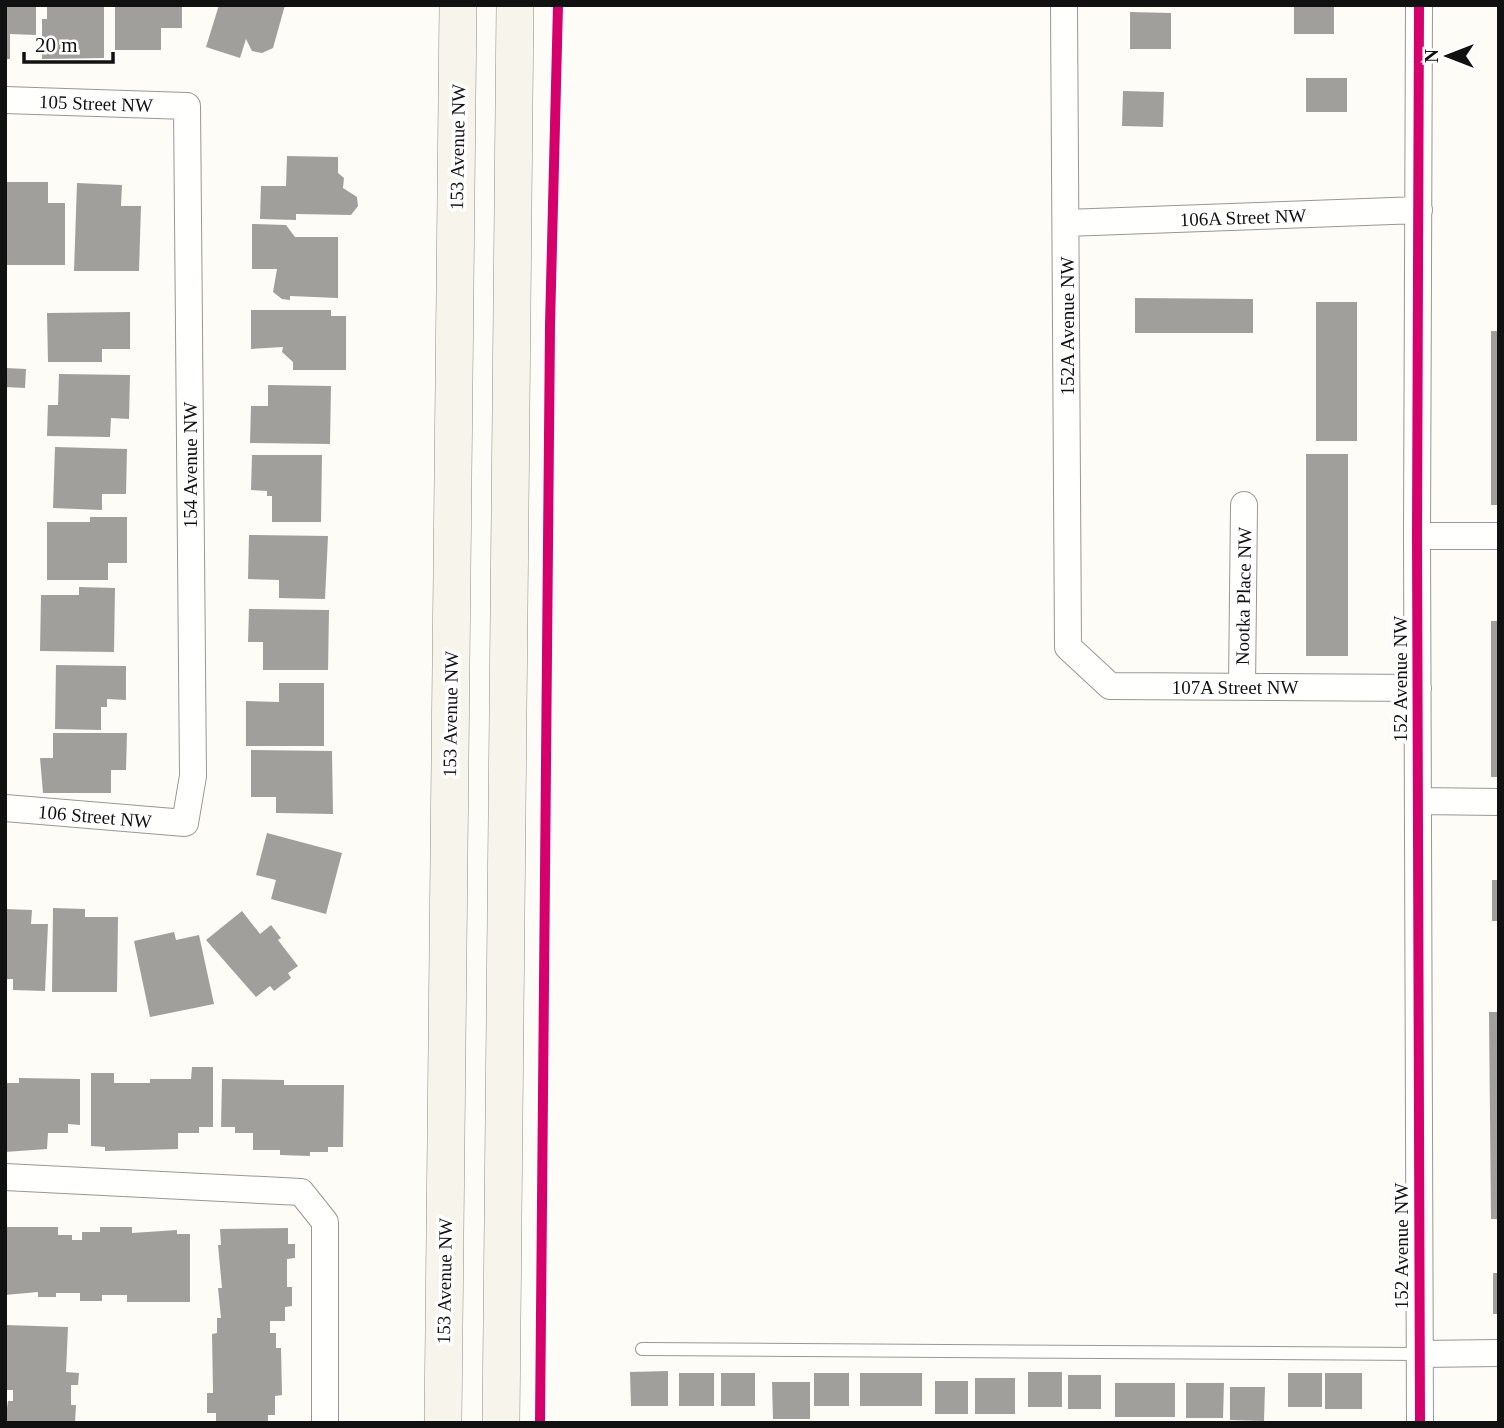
<svg xmlns="http://www.w3.org/2000/svg" width="1504" height="1428" font-family="'Times New Roman',serif">
  <rect width="100%" height="100%" fill="#fdfcf7"/>
  <path fill="#a19f9c" d="M5,5H36V35L10,34V59H5Z
    M47,5H104V58L42,59V19H47Z
    M115,5H182V28H161V50H115Z
    M219,5H285L273,48L262,53L252,51L246,39L240,58L206,47Z
    M1294,5H1334V34H1294Z
    M1130,12L1171,13V49H1130Z
    M1306,78H1347V112H1306Z
    M1123,91L1164,92L1163,127L1122,126Z
    M287,156L338,157V173L344,178L343,188L357,197L358,206L351,215L296,214V220L260,219L261,186H286Z
    M5,182H48V203H65V265H5Z
    M77,183L122,185L121,206H141L139,271H74Z
    M252,224L286,225L295,237H338V298L290,296V300L282,299L273,292L277,269H252Z
    M1135,298L1253,299V333H1135Z
    M1316,302H1357V441H1316Z
    M251,310H331V316H346V370H293V362L282,352L283,347L251,349Z
    M130,312V349H102V362H48L47,313Z
    M1491,331H1499V505H1491Z
    M6,368L26,369L25,388L5,387Z
    M59,374L130,375L129,419L111,418L110,437L47,436L48,405H58Z
    M268,385L331,386L330,444L250,443L251,406H268Z
    M55,447L127,449L126,494H102V510L53,508Z
    M1306,454H1348V656H1306Z
    M252,455H322L321,522H272V496H267V491L251,490Z
    M90,517H127V563H108V580H47V522H90Z
    M249,535L328,536L325,599L279,598V580L248,579Z
    M79,587L115,588L114,652L40,651L41,595H79Z
    M249,609L329,610L328,670H263V642H248Z
    M1491,621H1499V777H1491Z
    M56,665L126,666V700L107,699V707H101V730L55,729Z
    M279,683H324V746H246V701L279,702Z
    M53,733H127L126,770H111V793H43L40,758H53Z
    M251,750L332,751L333,814L276,813V797H251Z
    M267,833L342,853L326,914L271,899L276,880L256,875Z
    M1492,880H1499V921H1492Z
    M53,908L85,909V917H118L117,992H52Z
    M5,909L32,910L31,924H48L45,991L13,990V979H5Z
    M242,911L260,934L271,925L281,938L278,940L298,966L288,973L291,978L274,991L270,986L256,997L206,940Z
    M174,932L176,940L199,935L214,1004L150,1017L134,941Z
    M1489,1012H1499V1219H1491Z
    M192,1067H213V1127H199V1133H178V1149L105,1151V1147L91,1146V1073H114V1083H150V1079H191Z
    M19,1078L80,1079V1125L68,1124V1133H48L47,1149L5,1152V1083H19Z
    M222,1079L284,1080V1085H344L343,1147H328V1152H310V1156L280,1155V1150H253V1133H235V1127H221Z
    M6,1227H58V1235H72V1240H82V1232H100V1227H132V1233L177,1230V1234H190V1302H127V1295H102V1301H80V1293H56V1297H38V1292L5,1295Z
    M288,1228V1244H295V1258L287,1259V1287H292V1306L285,1307V1321H270V1333H276V1348H281L282,1395L275,1396V1415H268V1423H216V1413H207V1393H213L212,1334L217,1333V1318H221L218,1288H222L218,1245H221L220,1229Z
    M1493,1273H1499V1314H1493Z
    M5,1325L68,1327L66,1372L79,1373L78,1385H71V1405H76L75,1423H5L8,1401H13V1390H5Z
    M668,1371V1406H631L630,1372Z
    M1028,1372H1062V1407H1028Z
    M679,1373H714V1406H679Z
    M721,1373H755V1406H721Z
    M814,1373H849V1406H814Z
    M860,1373H922V1406H860Z
    M1288,1373H1322V1407H1288Z
    M1325,1373H1362V1409H1325Z
    M1068,1375H1101V1409H1068Z
    M975,1378H1015V1414H975Z
    M935,1381H968V1414H935Z
    M772,1382H810V1419H773Z
    M1115,1383H1175V1417H1115Z
    M1186,1383H1224L1223,1418H1186Z
    M1230,1387H1265L1264,1421L1230,1420Z"/>
  <g fill="none" stroke-linecap="round" stroke-linejoin="round">
    <g stroke="#979795" stroke-width="14">
      <path id="lane" d="M642,1349L1419,1354"/>
    </g>
    <g stroke="#979795" stroke-width="28">
      <path id="street" d="M1064,5L1068,647L1110,686L1418,688
        M1419,5L1417,536L1420,1423
        M5,100L187,106L193,776L185,823L5,808
        M1066,223L1419,210
        M1417,536H1499
        M1242,687L1244,505
        M1418,801L1499,802
        M5,1177L301,1192L325,1222V1423
        M1419,1354L1499,1353"/>
    </g>
    <g stroke="#8e8d8b" stroke-width="38">
      <path id="secondary" d="M443,1423L458,5
        M501,1423L515,5"/>
    </g>
    <use href="#lane" stroke="#fffffe" stroke-width="12"/>
    <use href="#street" stroke="#fffffe" stroke-width="26"/>
    <use href="#secondary" stroke="#f6f4eb" stroke-width="37"/>
    <g stroke="#fff" stroke-width="15">
      <path id="cycleway" d="M1419,5L1417,536L1420,1423
        M540,1423L550,325L558,5"/>
    </g>
    <use href="#cycleway" stroke="#d6006c" stroke-width="10"/>
  </g>
  <g text-anchor="middle" stroke-width="7" stroke-linejoin="round" paint-order="stroke">
    <g font-size="19" fill="#111" stroke="#fff">
      <text transform="translate(96 103) rotate(2)" y="7">105 Street NW</text>
      <text transform="translate(457 147) rotate(-89)" y="7">153 Avenue NW</text>
      <text transform="translate(1243 217) rotate(-2)" y="7">106A Street NW</text>
      <text transform="translate(1067 326) rotate(-90)" y="7">152A Avenue NW</text>
      <text transform="translate(190 465) rotate(-90)" y="7">154 Avenue NW</text>
      <text transform="translate(1243 596) rotate(-89)" y="7">Nootka Place NW</text>
      <text transform="translate(1400 679) rotate(-90)" y="7">152 Avenue NW</text>
      <text x="1235" y="694">107A Street NW</text>
      <text transform="translate(450 714) rotate(-89)" y="7">153 Avenue NW</text>
      <text transform="translate(95 816) rotate(5)" y="7">106 Street NW</text>
      <text transform="translate(1401 1246) rotate(-90)" y="7">152 Avenue NW</text>
      <text transform="translate(444 1281) rotate(-89)" y="7">153 Avenue NW</text>
    </g>
  </g>
  <rect width="1504" height="1428" fill="none" stroke="#111111" stroke-width="14"/>
  <g transform="translate(1448 56) rotate(270)" stroke="#ffffff" stroke-width="5" paint-order="stroke">
  <path d="M0-5L12 26L0 18L-12 26Z" fill="#111111"/>
  <text y="-10" font-size="19" font-weight="bold" text-anchor="middle" fill="#111111">N</text>
  </g>
  <path d="M24 52v10h89v-10" fill="none" stroke="#111111" stroke-width="3.5"/>
  <text x="35" y="52" font-size="21" fill="#111111" stroke="#ffffff" stroke-width="5" paint-order="stroke">20 m</text>
</svg>
